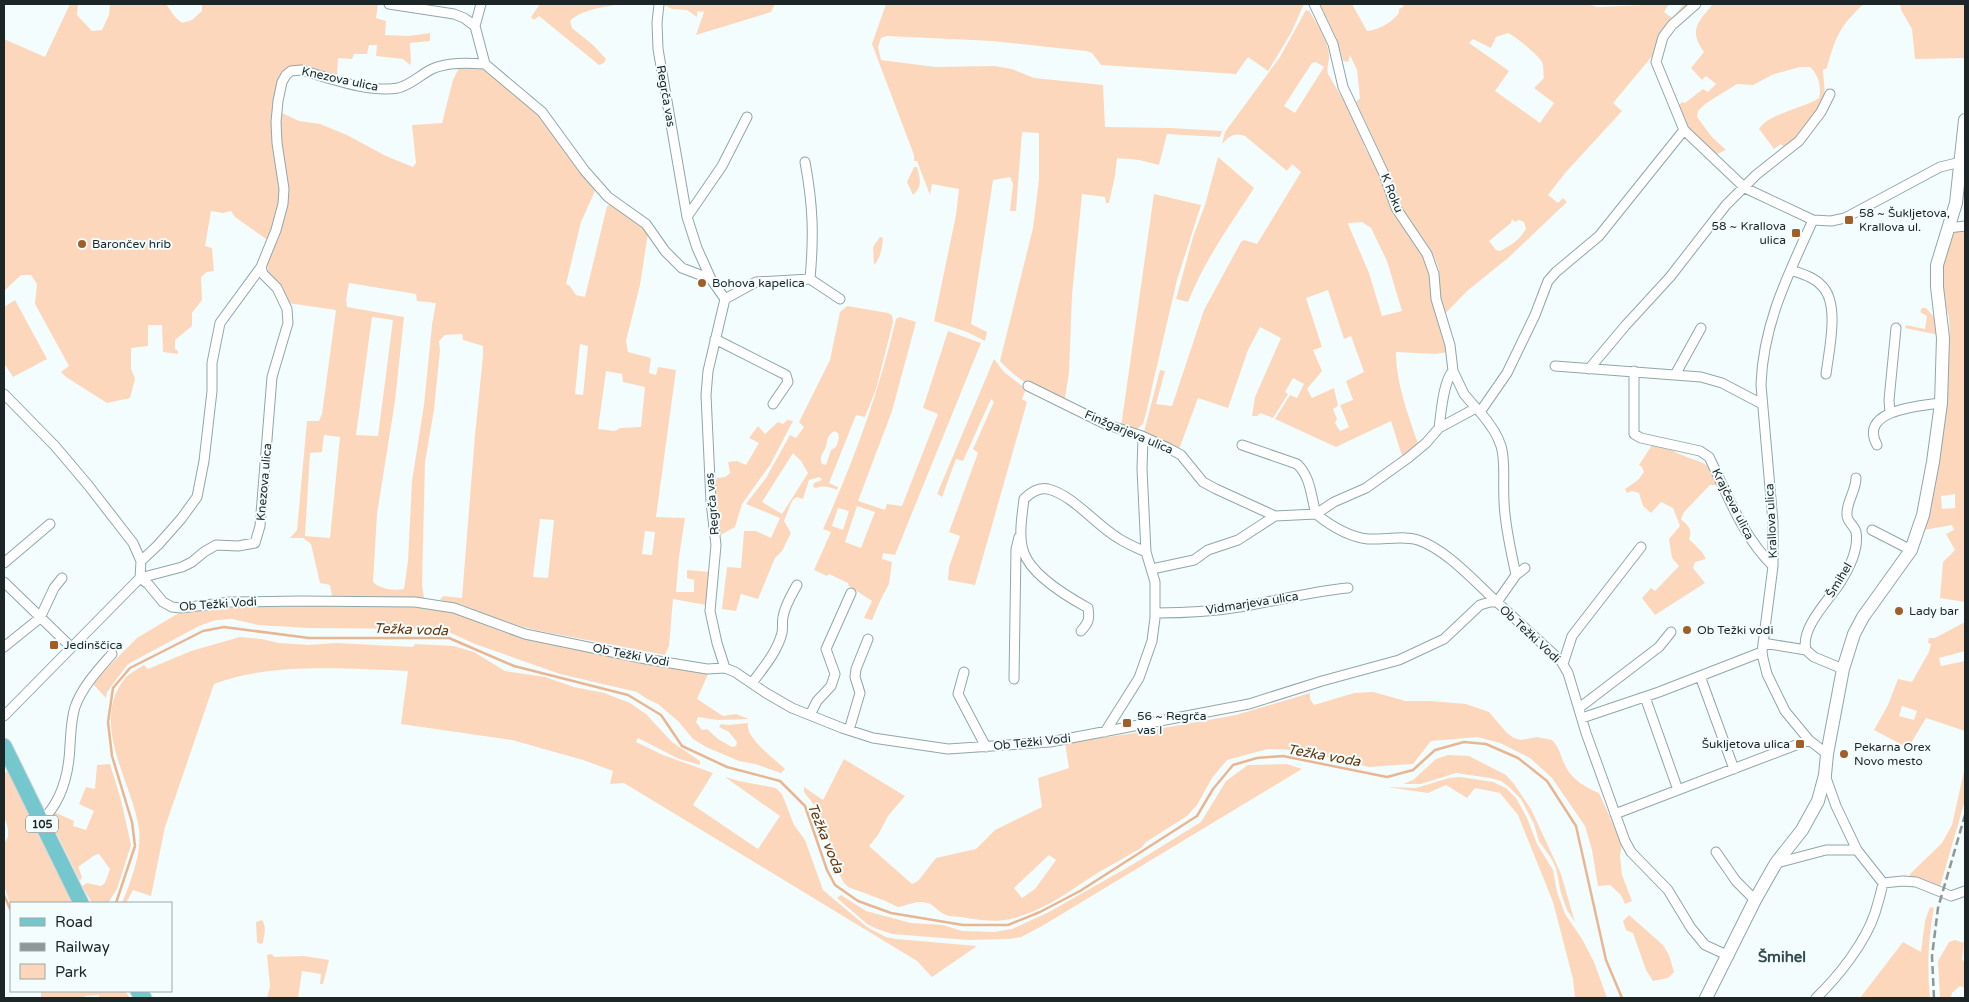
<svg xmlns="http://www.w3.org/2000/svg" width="1969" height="1002" font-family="'Varela Round',sans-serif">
  <rect width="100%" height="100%" fill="#f3fdfe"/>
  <path fill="#fdd7bc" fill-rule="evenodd" d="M70,4H78L77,15L92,31L102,30L109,15L110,4H166L175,17L182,23L192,20L202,11V4H378L376,18L386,21L385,35L409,36L430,33V41L410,43L411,62L410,65L403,59L376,56L377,45H369L367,54H354L352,59L338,58L337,76L299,65L287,68L278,84L282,189L279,209L269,241L235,217L231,211L223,213L211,211L205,246L212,248L214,271L207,272L201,277L202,300L192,313V326L175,340V349L178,351V354L163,352L162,325H148V346L131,348V369L135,379L130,398L107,403L66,377L61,372L69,366L35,304L37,284L31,275H21L4,291V39L45,57Z
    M540,4H621C605,7 582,9 570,21L572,28L593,45L606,59L604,63L599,65L539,16L534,20L531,17Z
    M662,4H775L771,12L696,35L704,12L697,11V17L687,10L672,9Z
    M886,4H1304L1291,33L1268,71L1248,57L1236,74L1101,65L1092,53L1086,51L993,41L887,36L881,38L878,47L881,60L935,67L994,66L1012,69L1034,78L1103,85L1105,127L1171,128L1222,131L1220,137L1167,134L1159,165L1139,160L1117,158L1115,176L1109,203H1106L1105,197L1082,194L1072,295L1069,373L1064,404C1040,392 1018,381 1000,361L1033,228L1039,180V133L1022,132L1016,211H1010L1013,184L1010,177L993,180L971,324L987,332L985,341L967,332L934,321L956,215L959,189L932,184L930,195L917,161H914V155L872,44Z
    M1320,4H1352L1367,31C1379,30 1392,22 1399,13V9L1403,7L1404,4H1587L1598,7L1669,4L1664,12L1672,18L1684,4H1693L1660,40L1653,55L1613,103L1622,111L1566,172L1548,195L1558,203L1563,198L1567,202L1508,258L1467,291L1443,316L1437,283C1448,267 1417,231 1408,218C1399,206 1396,190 1390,176C1379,151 1368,126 1356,102L1360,98L1357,70L1350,55L1348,62L1343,61L1336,37ZM1508,33C1516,37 1537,54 1542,62C1544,67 1543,73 1544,78L1534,88L1554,103L1540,123L1495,91L1509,71L1469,43L1473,39L1491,48L1496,37ZM1512,219L1515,222L1519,220L1524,222L1526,229C1519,240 1512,245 1500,251L1496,250L1489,241L1511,223Z
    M1713,4H1864C1840,25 1835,38 1827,68L1823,70L1825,96L1813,121L1786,149L1781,144L1774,149L1759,129C1769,113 1803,109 1819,98C1822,87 1818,74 1810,67H1800L1774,74L1753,85L1737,84L1705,104L1698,111L1697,117L1712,137L1726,150L1713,156L1687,125L1679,105L1682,102L1685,103L1703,89L1708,92L1716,84L1706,76L1702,80L1691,68L1704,52C1688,30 1698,22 1713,4Z
    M1900,4H1965V58L1915,59L1912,29L1901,10Z
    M1306,10L1309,11C1317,23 1327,40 1329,54C1330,61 1326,67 1328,74L1355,120L1366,150L1374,162L1395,214L1407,230L1429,266L1449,352L1435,354L1396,352C1396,384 1409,417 1419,447L1403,459L1391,421L1336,447L1275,419L1290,395L1297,398L1304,384L1293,378L1285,392L1288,394L1273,418L1260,413L1257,416H1252L1255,397L1281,338L1260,327L1248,350L1228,408L1198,398L1178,452L1144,432L1160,370L1165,371L1156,404L1172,406L1204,310L1241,242L1244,240L1257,244L1301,172L1292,164L1287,171L1245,136C1233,132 1230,136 1222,144L1225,132L1280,57ZM1316,62L1324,67L1295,113L1284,106L1312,63ZM1362,222L1371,228L1387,261L1402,311L1382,316L1369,273L1348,224V223ZM1328,290L1344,339L1351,336L1364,372L1346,381L1353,400L1340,405L1349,427L1340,431L1335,423L1337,419L1333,409L1338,406L1334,388L1312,398L1307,389L1322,371L1313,350L1322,347L1306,298Z
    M473,66L488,69L536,111L595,191L581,222L566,284L570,286L576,295L585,297L607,206L610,204L638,221L648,233L640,285L626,341L628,352L651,358L649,373L656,375L658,367L676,370L656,517L685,518L679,557L676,592H694V580L687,578V570L710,572L706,605L673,599L669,646L665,655L535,630L505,622L460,604L440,600L443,596L462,598L475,435L483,356V346L463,340L462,334L445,335L439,341L440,350L434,410L425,462L422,585L424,598L332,596L330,585L320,583L311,544L303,538H290L297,530L307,421H319L322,414L336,310L288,303L280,285L268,271L267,264L281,224L280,115L282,113L299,121L320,124L347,135L386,156L413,167L416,163L412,125L442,123L453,80L459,68ZM349,283L416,294L417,301L436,303L432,325L424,405L412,481L408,561L404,589C394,591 380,589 373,582L377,514L395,401L404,317L347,307L346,300ZM372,317L393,320L378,436L356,435ZM580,344L588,346L583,395L575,394ZM606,371L622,374L623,382L645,387L641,427L620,428L615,431L598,429ZM324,435L340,437L330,538L305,536L310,453L322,452ZM540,519L554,520L548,578L533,577ZM645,531L655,532L652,555L642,554Z
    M1218,157L1254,188C1230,225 1204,261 1188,302L1176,299L1178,292L1193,237L1205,205Z
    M914,167H917C920,178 923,186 913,195L907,182Z
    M1154,194L1201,205L1177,280L1146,413L1143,424L1135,431L1121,427Z
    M1965,229V602L1940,598L1943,562L1955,550L1946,534L1954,530L1952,525L1924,530L1950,339L1949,317L1943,296V272L1944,261L1951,232ZM1955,494V508L1942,509L1941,496Z
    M880,237L883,238C882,248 881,258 874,265L873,247Z
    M15,300L47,359L13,377L4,363V307Z
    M847,306L888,313L892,315L893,322L876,389L865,417L856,415L829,483L838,487L837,490C829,487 824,485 816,488L813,487L814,483L822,480L820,477L809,480L803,499L796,497L792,501L784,521L791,533L782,551L775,558L758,599L741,594L736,611L722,609L727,567L741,568L744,531H756L771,538L780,518L746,504L766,478L790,435L796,438L804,427L799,422L830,360L840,312ZM834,431L838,433L839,438L836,447L831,450L826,465L822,464C819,457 822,455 825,449C828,442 826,436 834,431ZM793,453L801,461L808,473L782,514L762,502Z
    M1922,308H1926L1934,317L1939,335L1905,328L1906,325L1925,329L1927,316L1920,312Z
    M900,317L916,322L892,411L858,501L885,510L887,504L902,506L938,414L923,408L948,331L981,343L895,555L883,553L882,559L892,562L889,584L881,599L872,620L864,618L872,601L849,586L848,583L829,574L827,576L814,570L831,532L823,529C854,461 879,392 896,319ZM857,506L875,512L861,548L845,542ZM838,508L849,511L843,530L832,526Z
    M994,359L1004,372L1026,389L1022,399L1027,402L975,585L948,580L949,567L960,536L949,532L978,453L973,449L994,402L991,399L963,461L956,459L942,497L937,494Z
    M787,420L793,421L770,465L742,504L735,527L719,536L717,530L714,485L717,478L725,477L730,473L728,462L737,461L746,465L759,443L749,438L758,426L765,434L778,422L783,424Z
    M1652,445C1670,446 1667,449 1682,455C1701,463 1712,462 1720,485H1710L1684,512L1681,519C1688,526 1693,529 1689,539L1702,552L1706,559L1695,562L1693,568L1705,583L1655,615L1642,598L1651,588L1655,591L1679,566L1672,558L1669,539L1680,526L1673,508L1661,502L1651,513L1643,506L1639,493L1632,491L1627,493L1625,489L1638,480L1644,472L1642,467L1639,465Z
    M341,605L399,606L447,610L465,616L490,627L541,641L708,674L697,699L723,716L736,714L749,719L718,720L698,717L696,722L702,730L707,729L718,739L732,747L736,746L737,742L729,732L719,727L721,724L728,725L748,723C745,738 775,759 785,769L781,773L755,764L739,761L706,747L693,739L678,721L658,704L647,699L637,692L560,674L475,644L451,633L426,629L307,628L258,625L232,619L216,620L199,626L128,664L107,692L106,698L93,684L98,677L137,638L177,614L223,608Z
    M1965,622V651L1939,658L1941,666L1965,661V731L1926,718L1908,748L1874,730L1888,705L1898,679L1912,682L1929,652L1931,644L1928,643L1929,638H1935ZM1902,706L1917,711L1914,720L1899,716Z
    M240,637L262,639L279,643L309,645L336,643L413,647L415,644L454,646L474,652L505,671L545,677L574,687L604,693L630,703L646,714L672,742L700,761V765L679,759L638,738L636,742L663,755L713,773L693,805L758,849L780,816L725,777L739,781L776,788L782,794L794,825L805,840L823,890L867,927L886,937L896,939L977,946L932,977L917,961L624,783L610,784L613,771L583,760L512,740L401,724L408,671C348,669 270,662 214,684L165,827L151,896L133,890L126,903H122C131,881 142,853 139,829C132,781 89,724 125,678C130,673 138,669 144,665L148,669L191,651Z
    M1373,692L1406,701H1430L1466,704L1489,712L1507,733L1514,738L1521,740L1537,737L1552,740C1562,751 1560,757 1567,769C1573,780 1588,789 1599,793L1622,844L1620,856L1622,875L1632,901L1625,904L1621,895L1610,885L1598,886L1592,850L1585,826L1552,778L1530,758L1500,743L1477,737L1431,741L1413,764L1369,767L1319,755L1295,750L1268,749L1227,760L1212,778L1197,805L1187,816L1146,842L1141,848C1123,859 1103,869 1085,881C1062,897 1037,913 1010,919C990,924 969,917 949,916C942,914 938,910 932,905C921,898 909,905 898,907L883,900L848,887L844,883L834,865L831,845L815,806L804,792V787L823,800L844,759L905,796L888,816L878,835L869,846L912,884L918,881L936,858L976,849L995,830L1042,807L1038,778L1069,768L1065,743L1135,733L1236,715L1310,693V699L1314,705L1354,693ZM1049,855L1056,860L1035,889L1022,898L1014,888Z
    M1448,755L1469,756L1506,775L1514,784L1531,809L1561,874L1575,922L1567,910L1561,893L1556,868L1551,858L1539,841L1534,824L1521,799L1509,787L1501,781L1490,778L1456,773L1421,784H1403L1413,780L1436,759Z
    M110,764L121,800L131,845L117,889L108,903H92L82,886L87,883L101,886L105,883L110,869L99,854L95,855L78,867L82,877L80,881L49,818L54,812L74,821L73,826L86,830L94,811L79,804L86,787L95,789L97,765Z
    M1287,764L1302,769L1042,926L1021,937L1010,939L968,940L892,934L877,929L867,924L837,898L841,895L866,911L911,923L943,925L962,931L994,932L1012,929L1049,912L1130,866L1201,822L1226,781L1248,765Z
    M1965,767V800L1940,887L1909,878L1910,874L1942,843L1952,825Z
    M8,770L74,903H11V906L4,886V844L8,837V829L4,815V774Z
    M1460,777L1493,782L1506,788L1516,798L1527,818L1537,844L1553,870L1557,892L1565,914L1582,939L1594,962L1607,998H1575L1573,979L1553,902L1518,815L1500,793L1475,788L1467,798L1446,785L1428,793L1387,787L1416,788L1449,778Z
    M1930,907L1934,908C1928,938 1927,968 1930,998H1860L1903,942L1921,952L1925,921Z
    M1629,915L1663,945L1669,955L1674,972L1668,978L1653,981L1646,970L1633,933L1626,930L1623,921Z
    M262,920C267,927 264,935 263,943L260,944L257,942L256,922Z
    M1955,940L1964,943L1962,960L1965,962V988L1960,986L1952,993L1951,998H1940L1938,961L1949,942Z
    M272,954L274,957L304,956L329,960L323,984H320L321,974L302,971L298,998H267L270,986L267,955Z
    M41,991H125L130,998H99V995L85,996V998H41Z"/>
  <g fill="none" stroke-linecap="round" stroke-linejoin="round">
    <path stroke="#e9b691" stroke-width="2.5" d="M4,895L11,911
      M116,903L135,846L132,822L112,756L108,722L113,688L130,668L203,631L224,627L309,638H449L514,666L628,695L661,715L682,746L727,767L780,781L805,806L827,870L835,885L858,901L891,913L963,925H1008L1040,912L1080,891L1197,816L1213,789L1233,765L1257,758L1283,756L1387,777L1413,770L1435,750L1464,742L1486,744L1518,758L1547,781L1576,826L1606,960L1622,998"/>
    <g stroke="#8fa7aa" stroke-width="11">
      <path id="street" d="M389,4L454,14L464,18L475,26
        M481,4L475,26L485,64
        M659,4L657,23L658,49L687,217L697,248L711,279L725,299
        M1314,4L1333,44L1343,87L1384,174L1396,208L1427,254L1434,274L1436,299L1450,345L1453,371L1464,394L1476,408
        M1696,4L1672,25L1663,37L1656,62L1684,130L1745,188L1813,220
        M805,162C813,205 814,235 810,279
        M687,217L722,166L747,117
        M1948,228L1965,226
        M1791,270C1802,274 1814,277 1822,286C1840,304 1829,350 1826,374
        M715,339L786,375L788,382L773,404
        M1555,366L1701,377L1722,383L1762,404
        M1589,369L1625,326L1670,277L1726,205L1756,175L1799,141L1821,112L1830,94
        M1634,371V434L1641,438L1700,451L1709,457C1729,497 1741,534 1773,566
        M1675,375L1701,328
        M1028,386L1105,424L1142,436L1168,448L1181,455L1203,482L1216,489L1275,516L1316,514L1334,502L1366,488L1408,458L1426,443L1439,428L1476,408L1480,412
        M4,394L55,446L88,485L133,543L141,561L140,578L148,584L163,602L172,607L181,608L230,602L300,601L415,602L454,608L525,634L646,659L707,669L725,668L735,672L766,693L792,708L842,728L873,738L948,749L1050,742L1249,704L1322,681L1399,660L1444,639L1480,605L1490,602H1497L1561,661L1568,673L1586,733L1625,841L1631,852L1668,890L1691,928L1705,945L1729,956
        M1890,413L1889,400L1896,328
        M1439,428C1441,414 1443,381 1453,371
        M1242,445L1297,464C1311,477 1311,497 1316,514C1331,526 1349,537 1368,539C1384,540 1403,535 1418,540C1446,549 1476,583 1497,602L1516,575L1525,568
        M1877,445C1858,410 1919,406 1941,403
        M1872,530L1911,550
        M141,561L158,545L181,519L197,497L204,461L212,391V363L220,323L261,267L276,230L283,204L284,189L277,143L276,122L278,101L282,82L286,75L291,71L301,70C329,78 369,93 398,88C411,85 420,75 432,69C447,62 468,63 485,64L542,112L585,171L608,197L646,224L665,251L682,268L711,279
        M4,563L50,524
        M1152,569L1194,560L1208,550L1238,540L1275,516
        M1516,575C1511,551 1505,527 1504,502C1502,459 1511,448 1480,412L1507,373L1535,315L1548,281L1556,272L1599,236L1684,130
        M4,582L70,646
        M1155,613C1185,613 1217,611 1246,606C1280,600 1314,591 1348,588
        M1081,631C1088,623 1090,620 1088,608C1068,597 1032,575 1024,553C1018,537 1022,516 1024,499C1030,493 1038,487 1048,489C1073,495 1096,525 1118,538C1127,544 1137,548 1146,552
        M1763,643L1806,650L1814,657L1843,669
        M4,647L40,618L54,588L62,578
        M1806,650C1800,628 1829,600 1840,583C1849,568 1859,550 1856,532C1854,525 1847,522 1847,515C1846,502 1856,491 1856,478
        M1563,664L1572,636L1641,547
        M725,668L717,643L710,611L716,545L711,502L706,395L708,371L725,299L756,282L810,279L840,299
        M964,672L958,694L986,747
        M1700,676L1734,769
        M1014,679L1016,549L1019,537
        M752,683C764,667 777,652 782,633C783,627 782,622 783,617C785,605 791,596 797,585
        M1645,697L1678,790
        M1579,708L1659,647L1671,632
        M810,715L817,701L831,686L835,674L826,649L851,593
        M4,716L140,578L182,567L192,562L204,552L216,545L238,546L255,543L260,526L272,377L288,323L287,309L277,288L263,274L261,267
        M1582,718L1659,692L1762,652
        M849,730L860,693L855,677L856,669L868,639
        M1105,732L1139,678L1152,641L1155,618V582L1146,552L1142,469L1143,437
        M1827,754L1809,740L1785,711L1767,674L1763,658L1762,652L1773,566V522L1761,385C1763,324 1788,275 1813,220L1831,221L1845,218L1940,167L1961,162
        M1825,775L1836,806L1857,850L1883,883L1903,881L1916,882L1951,896L1965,891
        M1615,814L1809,740
        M41,821C62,802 69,773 70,745C71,732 71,720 75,707C82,687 98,670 112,654
        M1716,852L1736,881L1755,900
        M1777,863L1826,850H1857
        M1816,998C1838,977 1865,943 1875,913C1878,903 1881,893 1883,883"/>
    </g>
    <g stroke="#8fa7aa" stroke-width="14">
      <path id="secondary" d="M1706,998L1755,900L1776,863L1802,830L1818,801L1825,775L1827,754L1843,669L1854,634L1863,617L1911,550L1923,515L1933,462L1941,403L1943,338L1937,287V265L1956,203L1965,120"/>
    </g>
    <g stroke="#d6d8d8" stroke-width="17">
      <path id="primary" d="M4,746L81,903
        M138,991L144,998"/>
    </g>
    <use href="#street" stroke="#fff" stroke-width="9"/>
    <use href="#secondary" stroke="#fff" stroke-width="12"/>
    <use href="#primary" stroke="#75c7ce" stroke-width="15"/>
    <path stroke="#8e9899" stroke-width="2.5" stroke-dasharray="8 4" stroke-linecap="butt" d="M1934,998L1932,956L1938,908L1965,815"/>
  </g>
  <g fill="#a05f29" stroke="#f3fdfe" stroke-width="2">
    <rect x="1844" y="215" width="10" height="10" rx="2.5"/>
    <rect x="1791" y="228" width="10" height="10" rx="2.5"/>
    <circle cx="82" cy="244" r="5"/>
    <circle cx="702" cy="283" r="5"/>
    <circle cx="1899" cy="611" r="5"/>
    <circle cx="1687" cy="630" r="5"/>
    <rect x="49" y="640" width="10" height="10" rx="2.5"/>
    <rect x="1122" y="718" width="10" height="10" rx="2.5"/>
    <rect x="1795" y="739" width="10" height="10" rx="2.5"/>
    <circle cx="1844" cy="754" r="5"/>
  </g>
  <g text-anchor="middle" stroke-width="4" stroke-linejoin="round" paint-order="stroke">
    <rect fill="#f3fdfe" stroke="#5c6668" stroke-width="1" x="26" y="815.5" width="32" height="17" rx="4"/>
    <g font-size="11" font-weight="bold" fill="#1c2627">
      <text x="42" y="828">105</text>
    </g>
    <g font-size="12" fill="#1c2627" stroke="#f3fdfe">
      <text transform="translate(340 79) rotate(12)" y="4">Knezova ulica</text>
      <text transform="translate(666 96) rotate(80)" y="4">Regrča vas</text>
      <text transform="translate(1392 193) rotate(68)" y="4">K Roku</text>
      <text transform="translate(1129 432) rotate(23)" y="4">Finžgarjeva ulica</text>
      <text transform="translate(264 482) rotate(-85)" y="4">Knezova ulica</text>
      <text transform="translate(712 504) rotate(-95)" y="4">Regrča vas</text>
      <text transform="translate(1733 504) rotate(63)" y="4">Krajčeva ulica</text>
      <text transform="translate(1771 521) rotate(-93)" y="4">Krallova ulica</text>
      <text transform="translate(1839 580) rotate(-59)" y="4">Šmihel</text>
      <text transform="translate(1252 603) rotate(-9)" y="4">Vidmarjeva ulica</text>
      <text transform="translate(218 604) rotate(-4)" y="4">Ob Težki Vodi</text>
      <text transform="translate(1530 634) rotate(43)" y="4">Ob Težki Vodi</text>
      <text transform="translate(631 655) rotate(11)" y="4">Ob Težki Vodi</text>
      <text transform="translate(1032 742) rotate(-6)" y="4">Ob Težki Vodi</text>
    </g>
    <g font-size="12" fill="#1c2627" stroke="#f3fdfe" text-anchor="start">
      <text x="1859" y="217">58 ~ Šukljetova,<tspan x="1859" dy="14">Krallova ul.</tspan></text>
      <text x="1786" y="230" text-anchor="end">58 ~ Krallova<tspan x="1786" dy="14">ulica</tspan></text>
      <text x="92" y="248">Barončev hrib</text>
      <text x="712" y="287">Bohova kapelica</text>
      <text x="1909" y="615">Lady bar</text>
      <text x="1697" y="634">Ob Težki vodi</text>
      <text x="64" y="649">Jedinščica</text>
      <text x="1137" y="720">56 ~ Regrča<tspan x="1137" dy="14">vas I</tspan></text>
      <text x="1790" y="748" text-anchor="end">Šukljetova ulica</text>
      <text x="1854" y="751">Pekarna Orex<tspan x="1854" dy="14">Novo mesto</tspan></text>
    </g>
    <g font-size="14" font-style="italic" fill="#643508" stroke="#f3fdfe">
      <text transform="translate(411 629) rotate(2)" y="5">Težka voda</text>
      <text transform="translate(1324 755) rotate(10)" y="5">Težka voda</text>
      <text transform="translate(826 838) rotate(68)" y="5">Težka voda</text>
    </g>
    <g font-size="15" font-weight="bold" fill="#354b4d" stroke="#f3fdfe">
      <text x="1782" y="962">Šmihel</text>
    </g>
  </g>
  <rect width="1969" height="1002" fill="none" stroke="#1c2627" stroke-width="10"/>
  <rect x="10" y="902" width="162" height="90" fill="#f3fdfe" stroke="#9da7a8"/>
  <rect x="20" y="918" width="25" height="8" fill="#75c7ce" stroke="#9da7a8"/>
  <text x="55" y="927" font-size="15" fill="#1c2627">Road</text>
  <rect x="20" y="943" width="25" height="8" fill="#8e9899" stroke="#9da7a8"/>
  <text x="55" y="952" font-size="15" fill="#1c2627">Railway</text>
  <rect x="20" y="964" width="25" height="15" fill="#fdd7bc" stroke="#9da7a8"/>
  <text x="55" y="977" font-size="15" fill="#1c2627">Park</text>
</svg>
